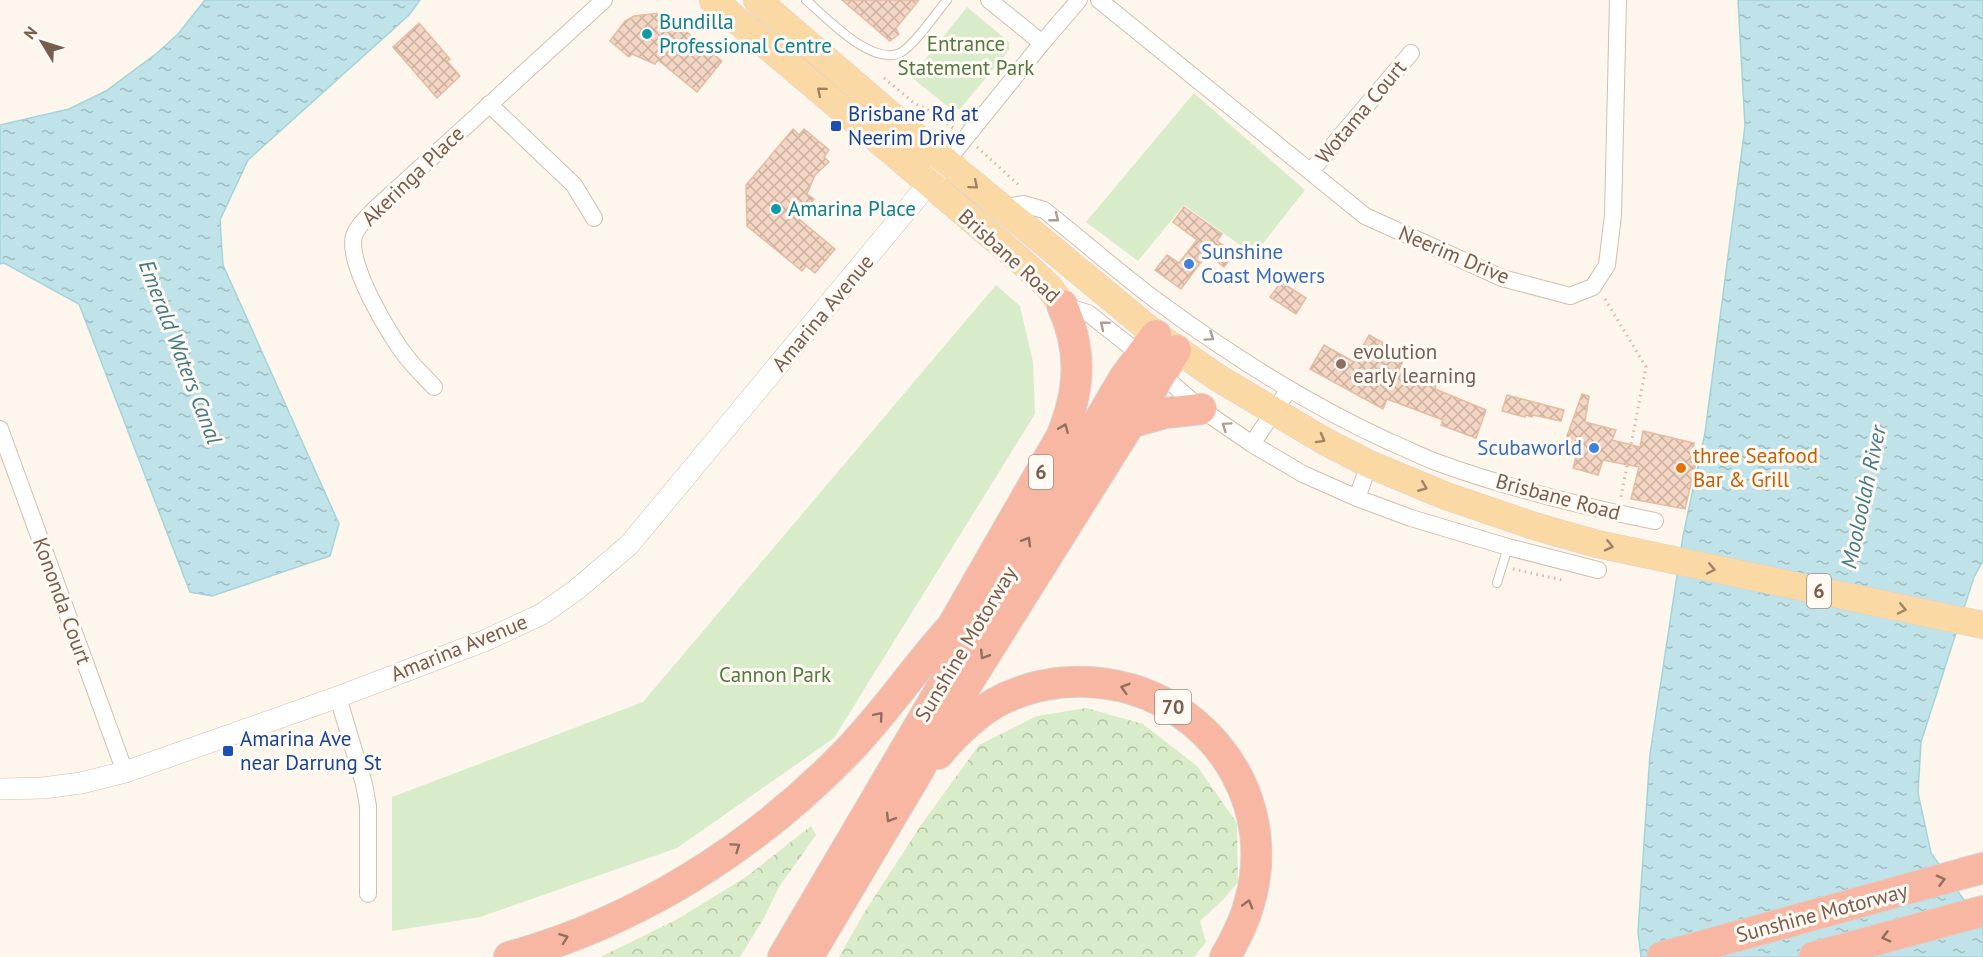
<svg xmlns="http://www.w3.org/2000/svg" width="1983" height="957" font-family="'PT Sans',sans-serif">
  <defs>
    <pattern id="forest-crowns" width="20" height="18" patternUnits="userSpaceOnUse" patternTransform="scale(1.5)"><rect width="20" height="18" fill="#d8ecc9"/><path d="M2 6a3 3 0 1 1 6 0M12 15a3 3 0 1 1 6 0" fill="none" stroke="#b4c2a5"/></pattern>
    <pattern id="water-ripples" width="26" height="14" patternUnits="userSpaceOnUse" patternTransform="scale(1.5)"><rect width="26" height="14" fill="#bfe3e8"/><path d="M2 4q2-2 4 0t4 0M15 11q2-2 4 0t4 0" fill="none" stroke="#a0bbbe"/></pattern>
    <pattern id="building-cross-hatch" width="8" height="8" patternUnits="userSpaceOnUse" patternTransform="scale(1.5)"><rect width="8" height="8" fill="#f3d5c3"/><path d="M0 0l8 8M0 8l8-8" fill="none" stroke="#cab0a1"/></pattern>
  </defs>
  <rect width="100%" height="100%" fill="#fdf6ec"/>
  <path fill="url(#forest-crowns)" d="M1086,708L1143,724L1197,766L1237,823L1238,882L1222,901L1200,921L1206,942L1194,957H839L864,913L921,825L979,745L1037,716Z
    M811,826L816,835L779,887L764,918L740,957H600L676,920L746,877Z"/>
  <path fill="#d8ecc9" d="M967,7L1009,42V50L960,109H951L911,77Z
    M1194,93L1305,190L1254,255L1184,205L1138,261L1086,222Z
    M996,285L1020,306L1033,362L1035,414L834,738L677,848L480,917L392,931V797L643,702Z"/>
  <path fill="url(#water-ripples)" stroke="#a5d3da" stroke-width="1.5" d="M205,0H420L409,15L248,160L220,220L223,265L339,524L330,556L212,596L190,592L79,304L4,263L0,264V125L69,109L106,91L157,53L178,34Z
    M1738,0H1983V561L1974,577L1921,742L1918,793L1931,853L1983,927V957H1641L1638,932L1650,754L1683,536L1705,433L1745,126Z"/>
  <path fill="url(#building-cross-hatch)" stroke="#e6bba3" stroke-width="1.5" d="M842,0H919L896,28L899,34L890,41Z
    M660,13L670,14L684,26L682,28L722,61L697,92L658,60L655,64L632,54L629,57L610,41L625,21L634,16Z
    M419,23L450,59L447,61L460,76L437,98L393,47Z
    M793,129L799,135L804,129L829,150L824,157L829,162L815,175L807,194L814,199L799,219L835,249L815,273L806,266L802,271L747,226L746,185Z
    M1184,207L1222,234L1217,241L1235,253L1224,267L1207,254L1181,289L1155,270L1167,255L1179,263L1197,240L1173,222Z
    M1281,282L1306,298L1296,314L1270,297Z
    M1369,335L1405,355L1398,373L1423,383L1424,381L1436,385L1435,389L1486,410L1476,438L1441,425L1443,420L1387,399L1383,409L1310,369L1324,345L1354,362Z
    M1582,394L1589,396L1585,422L1616,430L1612,440L1640,447L1643,431L1694,443L1690,462L1696,463L1685,509L1631,499L1639,467L1603,460L1598,475L1573,468L1576,457L1561,453Z
    M1507,395L1564,410L1561,421L1533,415L1532,417L1526,415L1525,417L1502,411Z"/>
  <g fill="none" stroke-linecap="round" stroke-linejoin="round">
    <g stroke="#d1beb0" stroke-width="10">
      <path id="service" d="M806,0C827,18 871,66 900,53C914,46 936,13 947,0
        M1497,583L1508,547"/>
    </g>
    <g stroke="#d1beb0" stroke-width="18">
      <path id="minor" d="M989,0L1042,43
        M1099,0L1365,216L1502,278L1570,296L1593,287L1607,265L1613,215L1618,0
        M489,104L574,185L594,218
        M946,162L1042,43L1079,0
        M1311,171L1411,53
        M1001,208L1023,204L1044,210C1082,240 1118,272 1157,301C1230,355 1307,404 1390,442C1405,448 1420,456 1436,462C1507,488 1581,506 1655,521
        M1062,305L1088,313L1132,348L1201,409L1252,444L1303,474L1357,498L1411,518L1508,547L1598,570
        M434,387C426,378 417,370 409,360C391,339 346,263 354,236C357,226 367,218 374,210L604,0
        M0,429L125,772
        M1252,444L1289,389
        M1357,498L1369,464
        M338,697L364,784L368,806V894"/>
    </g>
    <g stroke="#d1beb0" stroke-width="22">
      <path id="tertiary" d="M0,789L43,788L81,783L125,772L338,697L484,641L542,614L576,590L629,545L939,171"/>
    </g>
    <g stroke="#dad1cd" stroke-width="28">
      <path id="primary" d="M713,0L1021,261L1049,287L1062,305
        M757,0L908,130L1156,335L1218,378L1326,442L1369,464L1446,496L1534,526L1597,544L1983,625"/>
    </g>
    <g stroke="#dad1cd" stroke-width="32">
      <path id="motorway" d="M1129,423L1165,413L1201,409
        M942,653L953,625L1061,437C1080,391 1083,351 1062,305
        M938,754C955,734 973,716 995,703C1037,680 1086,676 1131,689C1223,717 1277,811 1249,904C1244,923 1235,940 1225,957
        M509,957C636,922 752,849 844,755C883,716 913,670 949,630
        M783,957L1124,378L1156,335
        M808,957L920,768L935,735L1176,350
        M1662,957L1983,868
        M1814,957L1983,911"/>
    </g>
    <path stroke="#d9b8a5" stroke-width="3" stroke-dasharray="1.5 4.5" stroke-linecap="butt" d="M884,78L914,103L932,112L953,128
      M977,147L1021,187
      M1605,299L1646,367L1621,497
      M1513,569L1562,580L1563,577"/>
    <use href="#service" stroke="#fff" stroke-width="8"/>
    <use href="#minor" stroke="#fff" stroke-width="16"/>
    <use href="#tertiary" stroke="#fff" stroke-width="21"/>
    <use href="#primary" stroke="#fbd9a5" stroke-width="27"/>
    <use href="#motorway" stroke="#f7b7a3" stroke-width="30"/>
  </g>
  <defs><path id="oneway-chevron" d="M-2-3.5L2.5 0L-2 3.5" fill="none" stroke-width="1.6" stroke-linecap="round" stroke-linejoin="round" transform="scale(1.5)"/></defs>
  <g stroke="#a18267">
    <use href="#oneway-chevron" transform="translate(821 91) rotate(-140)"/>
    <use href="#oneway-chevron" transform="translate(974 185) rotate(40)"/>
    <use href="#oneway-chevron" transform="translate(1321 439) rotate(29)"/>
    <use href="#oneway-chevron" transform="translate(1423 487) rotate(22)"/>
    <use href="#oneway-chevron" transform="translate(1609 546) rotate(13)"/>
    <use href="#oneway-chevron" transform="translate(1711 569) rotate(12)"/>
    <use href="#oneway-chevron" transform="translate(1902 609) rotate(12)"/>
  </g>
  <g stroke="#af9d94">
    <use href="#oneway-chevron" transform="translate(1055 218) rotate(38)"/>
    <use href="#oneway-chevron" transform="translate(1104 325) rotate(-141)"/>
    <use href="#oneway-chevron" transform="translate(1210 337) rotate(34)"/>
    <use href="#oneway-chevron" transform="translate(1226 426) rotate(-145)"/>
  </g>
  <g stroke="#936e5e">
    <use href="#oneway-chevron" transform="translate(1064 428) rotate(-68)"/>
    <use href="#oneway-chevron" transform="translate(1027 541) rotate(-59)"/>
    <use href="#oneway-chevron" transform="translate(984 655) rotate(122)"/>
    <use href="#oneway-chevron" transform="translate(1125 688) rotate(-164)"/>
    <use href="#oneway-chevron" transform="translate(879 716) rotate(-50)"/>
    <use href="#oneway-chevron" transform="translate(890 818) rotate(121)"/>
    <use href="#oneway-chevron" transform="translate(736 847) rotate(-34)"/>
    <use href="#oneway-chevron" transform="translate(1941 880) rotate(-15)"/>
    <use href="#oneway-chevron" transform="translate(1248 904) rotate(-74)"/>
    <use href="#oneway-chevron" transform="translate(1886 937) rotate(165)"/>
    <use href="#oneway-chevron" transform="translate(564 938) rotate(-20)"/>
  </g>
  <g fill="#0f9aa8" stroke="#fffaf3" stroke-width="2">
    <circle cx="647" cy="34" r="6"/>
    <circle cx="776" cy="209" r="6"/>
  </g>
  <g fill="#1a4fb4" stroke="#fffaf3" stroke-width="2">
    <rect x="830" y="120" width="12" height="12" rx="3"/>
    <rect x="222" y="745" width="12" height="12" rx="3"/>
  </g>
  <g fill="#3f7fe0" stroke="#fffaf3" stroke-width="2">
    <circle cx="1189" cy="264" r="6"/>
    <circle cx="1594" cy="448" r="6"/>
  </g>
  <circle fill="#8d6e63" stroke="#fffaf3" stroke-width="2" cx="1341" cy="364" r="6"/>
  <circle fill="#e8710a" stroke="#fffaf3" stroke-width="2" cx="1681" cy="468" r="6"/>
  <g text-anchor="middle" stroke-width="6" stroke-linejoin="round" paint-order="stroke">
    <g fill="#fffaf3" stroke="#a28b7f" stroke-width="1.5">
      <rect x="1029" y="455" width="24" height="34" rx="4.5"/>
      <rect x="1807" y="574" width="24" height="34" rx="4.5"/>
      <rect x="1155" y="690" width="36" height="34" rx="4.5"/>
    </g>
    <g font-size="20" font-weight="bold" fill="#7a5c4d">
      <text x="1041" y="479">6</text>
      <text x="1819" y="598">6</text>
      <text x="1173" y="714">70</text>
    </g>
    <g font-size="21" fill="#0d838f" stroke="#fffaf3" text-anchor="start">
      <text x="659" y="29">Bundilla<tspan x="659" dy="24">Professional Centre</tspan></text>
      <text x="788" y="216">Amarina Place</text>
    </g>
    <g font-size="21" fill="#537a41" stroke="#fffaf3">
      <text x="966" y="51">Entrance<tspan x="966" dy="24">Statement Park</tspan></text>
      <text x="775" y="682">Cannon Park</text>
    </g>
    <g font-size="21" fill="#7a5c4d" stroke="#fffaf3">
      <text transform="translate(1361 112) rotate(-50)" y="7">Wotama Court</text>
      <text transform="translate(413 176) rotate(-44)" y="7">Akeringa Place</text>
      <text transform="translate(1454 255) rotate(23)" y="7">Neerim Drive</text>
      <text transform="translate(1009 256) rotate(42)" y="7">Brisbane Road</text>
      <text transform="translate(823 313) rotate(-50)" y="7">Amarina Avenue</text>
      <text transform="translate(1558 497) rotate(15)" y="7">Brisbane Road</text>
      <text transform="translate(62 601) rotate(70)" y="7">Kononda Court</text>
      <text transform="translate(966 644) rotate(-59)" y="7">Sunshine Motorway</text>
      <text transform="translate(459 648) rotate(-22)" y="7">Amarina Avenue</text>
      <text transform="translate(1822 913) rotate(-15)" y="7">Sunshine Motorway</text>
    </g>
    <g font-size="21" fill="#164399" stroke="#fffaf3" text-anchor="start">
      <text x="848" y="121">Brisbane Rd at<tspan x="848" dy="24">Neerim Drive</tspan></text>
      <text x="240" y="746">Amarina Ave<tspan x="240" dy="24">near Darrung St</tspan></text>
    </g>
    <g font-size="21" fill="#366cbe" stroke="#fffaf3" text-anchor="start">
      <text x="1201" y="259">Sunshine<tspan x="1201" dy="24">Coast Mowers</tspan></text>
      <text x="1582" y="455" text-anchor="end">Scubaworld</text>
    </g>
    <g font-size="21" fill="#785e54" stroke="#fffaf3" text-anchor="start">
      <text x="1353" y="359">evolution<tspan x="1353" dy="24">early learning</tspan></text>
    </g>
    <g font-size="21" fill="#c56008" stroke="#fffaf3" text-anchor="start">
      <text x="1693" y="463">three Seafood<tspan x="1693" dy="24">Bar &amp; Grill</tspan></text>
    </g>
    <g font-size="22" font-style="italic" fill="#437c86" stroke="#fffaf3">
      <text transform="translate(181 352) rotate(69)" y="8">Emerald Waters Canal</text>
      <text transform="translate(1863 497) rotate(-78)" y="8">Mooloolah River</text>
    </g>
  </g>
  <g transform="translate(42 42) rotate(308)" stroke="#fffaf3" stroke-width="4.5" paint-order="stroke">
  <path d="M0-4.5L10 22L0 15L-10 22Z" fill="#7a5c4d"/>
  <text y="-9" font-size="16" font-weight="bold" text-anchor="middle" fill="#7a5c4d">N</text>
  </g>
</svg>
